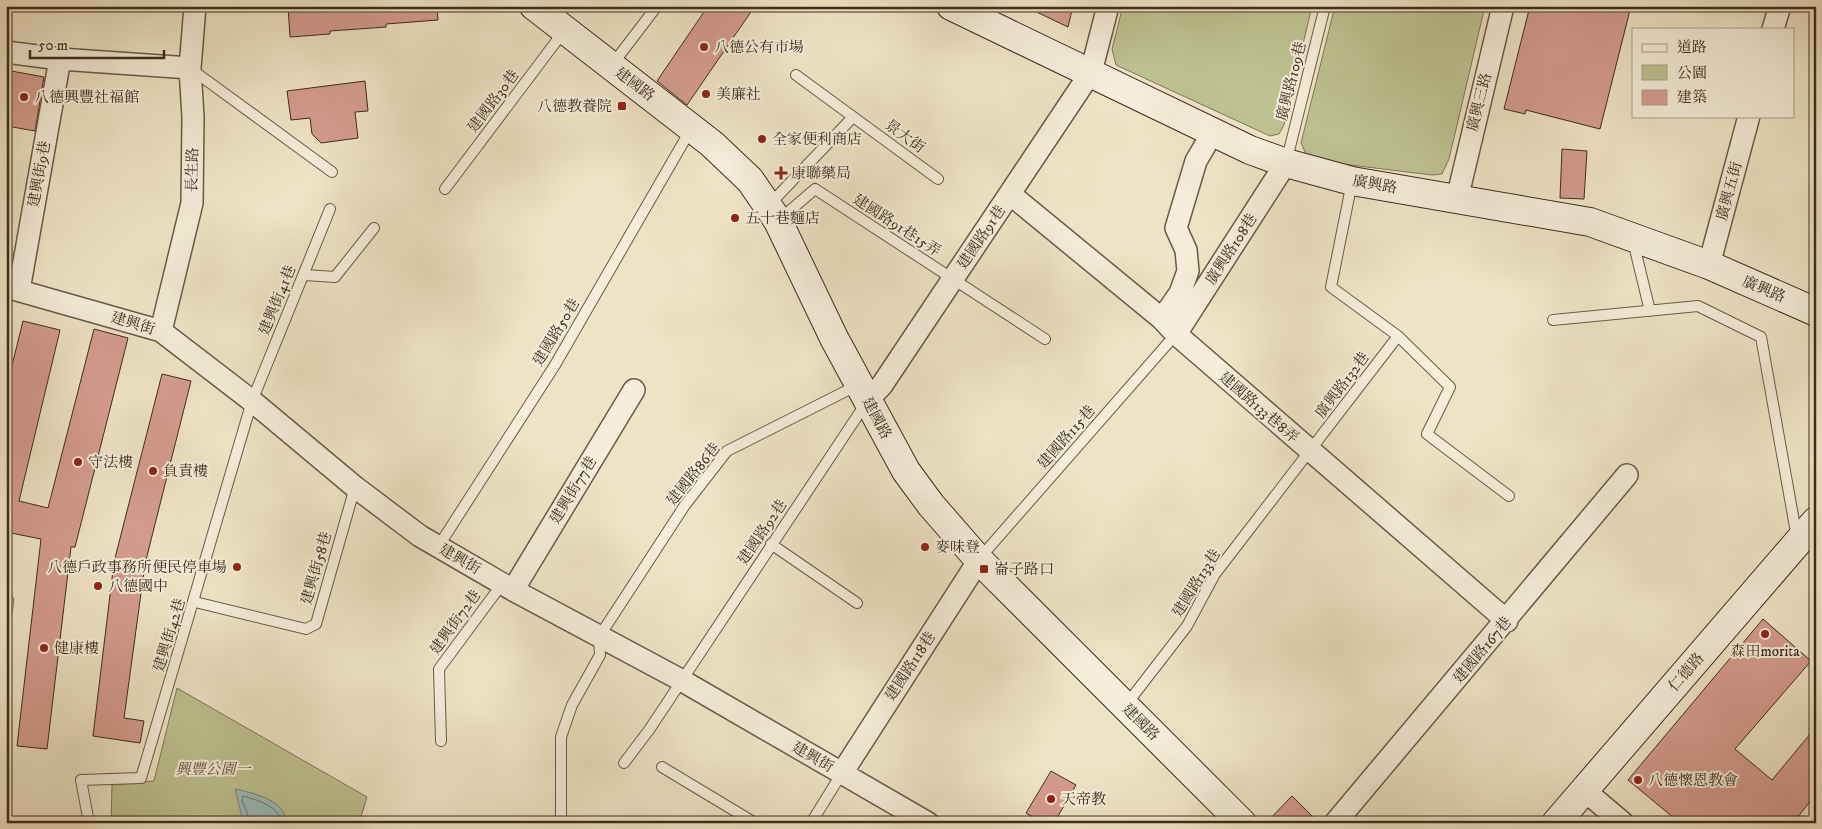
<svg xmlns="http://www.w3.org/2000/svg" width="1822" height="829" font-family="'IM FELL DW Pica','Noto Serif TC',serif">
  <rect width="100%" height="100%" fill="#eee4c5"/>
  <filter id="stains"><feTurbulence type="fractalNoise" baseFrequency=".004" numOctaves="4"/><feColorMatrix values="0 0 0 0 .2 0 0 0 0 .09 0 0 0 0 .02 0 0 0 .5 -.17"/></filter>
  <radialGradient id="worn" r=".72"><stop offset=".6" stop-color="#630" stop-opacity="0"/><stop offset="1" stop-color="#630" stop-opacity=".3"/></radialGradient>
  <path fill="#bec291" stroke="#7e7857" d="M1123,6H1312L1284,125L1279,134L1270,136L1116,65L1112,49Z
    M1335,6H1485L1449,159L1442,174L1432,175L1318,161L1307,156L1301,143Z
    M6,580L14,600L6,658Z
    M177,688L367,797L359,823H111L112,785L154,781Z"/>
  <path fill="#9cbdbc" stroke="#76837c" d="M235,789C253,793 286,800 286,823H247L242,817Z"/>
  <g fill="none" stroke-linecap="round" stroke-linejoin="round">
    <path stroke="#6d756c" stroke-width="1" d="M251,823L242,800L243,796C257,800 280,806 281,823"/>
  </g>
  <path fill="#d59c8f" stroke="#3e2d1d" d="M288,6H437L438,20L386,24V27L330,31V34L290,37Z
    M708,6H755L687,105L657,81Z
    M1024,6H1073L1068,27Z
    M1530,6H1631L1600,129L1526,110L1525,114L1504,109Z
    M6,70L44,77L35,131L7,126L9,117H6Z
    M365,81L368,111L355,112L358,138L321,143L312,134L310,118L291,120L287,91Z
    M1562,149L1587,151L1584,199L1560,198Z
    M23,321L60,330L19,501L48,508L94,329L128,338L75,547H71L47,749L17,746L41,539L6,532V390Z
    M162,374L191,381L145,564L124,718L144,721L140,743L93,736L114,562Z
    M1763,619L1811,661L1735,749L1772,780L1816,727V794L1793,823H1680L1628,780Z
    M1051,771L1076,785L1054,823H1034L1036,819L1026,813Z
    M1292,796L1319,823H1266Z"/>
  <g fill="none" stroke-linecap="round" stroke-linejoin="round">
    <g stroke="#6a5b47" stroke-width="12">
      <path id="lane" d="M612,65L657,6
        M191,69L332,172
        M796,75L938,179
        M1286,163L1325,6
        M1352,182L1331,287L1398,336L1450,387L1427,434L1509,496
        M445,189L564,31
        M769,205L853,117
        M779,220L815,189L1045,339
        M1633,241L1650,311
        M304,275L335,277L374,228
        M1553,320L1698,306L1761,337L1797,538
        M771,544L857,603
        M438,547L555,365L691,129
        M979,559L1176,334
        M195,602L306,629L316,624L355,487
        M1126,705L1187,626L1215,574L1398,336
        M441,741L439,669L502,584
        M624,763L649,730L866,403
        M662,767L755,823
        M89,823L81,780L141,778L252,401L330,209
        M561,823V737L572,705L600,655L599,637L685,505L727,451L858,385
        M811,823L842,773"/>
    </g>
    <g stroke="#6a5b47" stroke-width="24">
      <path id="street" d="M1773,29L1780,6
        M6,52L60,59L190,68
        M1010,194L1162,319L1176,334L1507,621
        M1457,199L1503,6
        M1709,265L1749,116
        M6,287L161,331L252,401L355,487L420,536L513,590L681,680L928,823
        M19,290L60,59
        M1162,319L1180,293L1188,271L1186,250L1176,228L1196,161L1213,132
        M161,331L192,203L193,117L190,68L195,6
        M1176,334L1286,163
        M868,400L882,385L1091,72L1108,6
        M513,590L634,390
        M842,773L979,560
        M1584,790L1623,823
        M1335,823L1627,475"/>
    </g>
    <g stroke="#3e2d1d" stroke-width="30">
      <path id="secondary" d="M534,6L712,144L750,180L778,221L834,338L906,471L931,505L979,560L1242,823
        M951,6L1250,150L1286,163L1352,181L1590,222L1709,265L1816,312
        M1556,823L1816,521"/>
    </g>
    <use href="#lane" stroke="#f4edd9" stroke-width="10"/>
    <use href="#street" stroke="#f4edd9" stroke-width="21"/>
    <use href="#secondary" stroke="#f4edd9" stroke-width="28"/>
  </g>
  <g fill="#8f2418" stroke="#f4edd9" stroke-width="2">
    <circle cx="704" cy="47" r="5"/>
    <circle cx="706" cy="94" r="5"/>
    <circle cx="24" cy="97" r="5"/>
    <rect x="617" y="101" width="10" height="10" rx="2.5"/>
    <circle cx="762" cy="139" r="5"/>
    <path d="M778.5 165.5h5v5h5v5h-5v5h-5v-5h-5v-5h5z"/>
    <circle cx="735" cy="218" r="5"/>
    <circle cx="78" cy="462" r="5"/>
    <circle cx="153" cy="471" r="5"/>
    <circle cx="925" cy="547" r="5"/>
    <circle cx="237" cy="567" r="5"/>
    <rect x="979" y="564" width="10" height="10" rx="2.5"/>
    <circle cx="98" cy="586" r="5"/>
    <circle cx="1765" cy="634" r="5"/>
    <circle cx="44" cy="648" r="5"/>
    <circle cx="1638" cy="780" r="5"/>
    <circle cx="1051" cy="799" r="5"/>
  </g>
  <g text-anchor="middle" stroke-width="4" stroke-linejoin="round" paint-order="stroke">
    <g font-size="15" fill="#3e2d1d" stroke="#f4edd9" text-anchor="start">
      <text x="714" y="52">八德公有市場</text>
      <text x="716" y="99">美廉社</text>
      <text x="34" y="102">八德興豐社福館</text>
      <text x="612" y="111" text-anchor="end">八德教養院</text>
      <text x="772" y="144">全家便利商店</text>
      <text x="791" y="178">康聯藥局</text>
      <text x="745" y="223">五十巷麵店</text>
      <text x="88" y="467">守法樓</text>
      <text x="163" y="476">負責樓</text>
      <text x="935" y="552">麥味登</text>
      <text x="227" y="572" text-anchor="end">八德戶政事務所便民停車場</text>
      <text x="994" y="574">崙子路口</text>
      <text x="108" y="591">八德國中</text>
      <text x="54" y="653">健康樓</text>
      <text x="1765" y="656" text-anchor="middle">森田morita</text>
      <text x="1648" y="785">八德懷恩教會</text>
      <text x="1061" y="804">天帝教</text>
    </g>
    <g font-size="15" fill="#3e2d1d" stroke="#f4edd9">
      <text transform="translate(1291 81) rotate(-76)" y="5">廣興路109巷</text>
      <text transform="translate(635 84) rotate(37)" y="5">建國路</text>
      <text transform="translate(493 101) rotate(-53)" y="5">建國路30巷</text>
      <text transform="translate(1479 102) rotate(-76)" y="5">廣興三路</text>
      <text transform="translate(905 136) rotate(36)" y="5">景大街</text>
      <text transform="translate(192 170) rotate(-89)" y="5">長生路</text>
      <text transform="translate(39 174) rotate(-80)" y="5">建興街9巷</text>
      <text transform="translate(1375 184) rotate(10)" y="5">廣興路</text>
      <text transform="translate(1729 191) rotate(-75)" y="5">廣興五街</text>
      <text transform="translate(897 225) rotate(33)" y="5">建國路91巷15弄</text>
      <text transform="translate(981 237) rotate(-56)" y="5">建國路91巷</text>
      <text transform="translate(1231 249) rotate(-57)" y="5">廣興路108巷</text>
      <text transform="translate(1764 289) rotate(23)" y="5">廣興路</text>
      <text transform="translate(277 300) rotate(-68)" y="5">建興街41巷</text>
      <text transform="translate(133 323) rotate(17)" y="5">建興街</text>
      <text transform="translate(556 332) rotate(-59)" y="5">建國路50巷</text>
      <text transform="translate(1342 385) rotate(-53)" y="5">廣興路132巷</text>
      <text transform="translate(1259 407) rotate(41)" y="5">建國路133巷8弄</text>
      <text transform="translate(877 418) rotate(62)" y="5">建國路</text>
      <text transform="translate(1066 437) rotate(-49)" y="5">建國路115巷</text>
      <text transform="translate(693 474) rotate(-51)" y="5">建國路86巷</text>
      <text transform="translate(573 490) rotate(-59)" y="5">建興街77巷</text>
      <text transform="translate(762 532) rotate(-56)" y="5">建國路92巷</text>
      <text transform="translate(460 559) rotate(30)" y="5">建興街</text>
      <text transform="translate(316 568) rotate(-74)" y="5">建興街58巷</text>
      <text transform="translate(1196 583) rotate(-58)" y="5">建國路133巷</text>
      <text transform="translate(455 622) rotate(-54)" y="5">建興街72巷</text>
      <text transform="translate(169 635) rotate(-73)" y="5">建興街42巷</text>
      <text transform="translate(1482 650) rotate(-50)" y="5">建國路167巷</text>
      <text transform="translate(910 666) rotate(-57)" y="5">建國路118巷</text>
      <text transform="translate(1686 672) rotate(-49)" y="5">仁德路</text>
      <text transform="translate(1141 722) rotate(45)" y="5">建國路</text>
      <text transform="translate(813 757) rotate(30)" y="5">建興街</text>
    </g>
    <g font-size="15" font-style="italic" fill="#5e523a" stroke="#f4edd9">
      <text x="213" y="774">興豐公園一</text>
    </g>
  </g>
  <rect width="1822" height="829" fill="none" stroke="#eee4c5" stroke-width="25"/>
  <rect x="8" y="8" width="1807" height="814" fill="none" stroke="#3e2d1d" stroke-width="2.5"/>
  <rect x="12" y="12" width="1797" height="804" fill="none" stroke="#3e2d1d"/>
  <rect x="1632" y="28" width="162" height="90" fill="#f4edd9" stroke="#aba08e"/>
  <rect x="1642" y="44" width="25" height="8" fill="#f4edd9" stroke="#aba08e"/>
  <text x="1677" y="52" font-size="15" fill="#3e2d1d">道路</text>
  <rect x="1642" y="65" width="25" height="15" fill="#bec291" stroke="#aba08e"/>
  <text x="1677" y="78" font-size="15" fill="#3e2d1d">公園</text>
  <rect x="1642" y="90" width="25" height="15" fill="#d59c8f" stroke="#aba08e"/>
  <text x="1677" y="102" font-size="15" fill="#3e2d1d">建築</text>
  <path d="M30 50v8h134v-8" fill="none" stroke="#3e2d1d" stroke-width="2.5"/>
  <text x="38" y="50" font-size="15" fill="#3e2d1d" stroke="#f4edd9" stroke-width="4" paint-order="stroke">50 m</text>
  <rect width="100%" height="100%" filter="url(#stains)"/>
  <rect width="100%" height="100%" fill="url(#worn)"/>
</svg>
